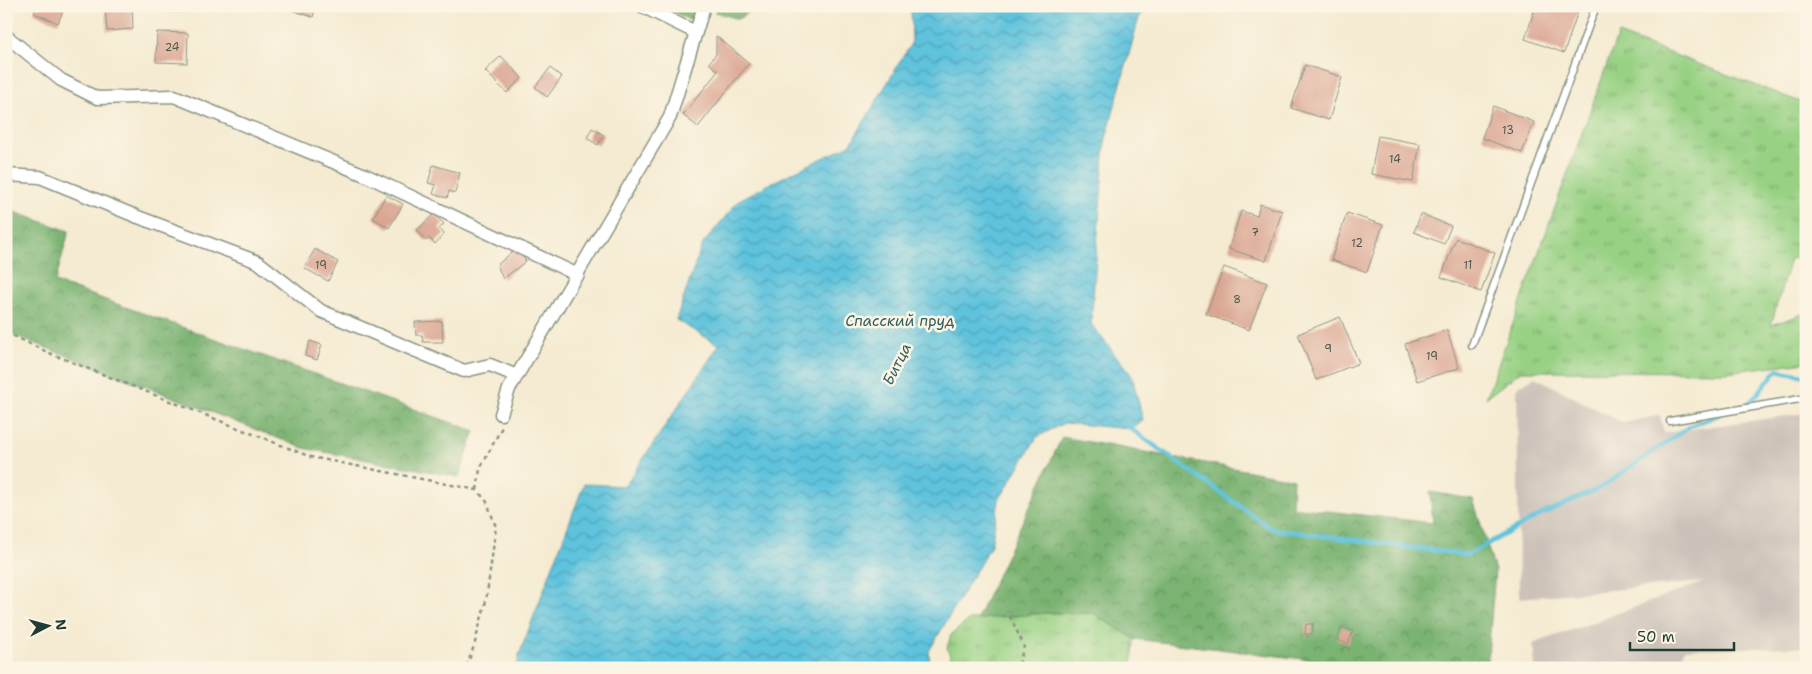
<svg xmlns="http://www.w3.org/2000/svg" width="1812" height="674" font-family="'Shantell Sans',sans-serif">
  <defs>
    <pattern id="grass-tufts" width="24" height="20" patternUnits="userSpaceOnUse" patternTransform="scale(1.25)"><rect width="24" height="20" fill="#98d184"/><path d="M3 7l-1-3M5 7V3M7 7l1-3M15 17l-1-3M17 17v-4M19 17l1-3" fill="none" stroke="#7bab6d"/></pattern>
    <pattern id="forest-crowns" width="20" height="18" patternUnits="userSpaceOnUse" patternTransform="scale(1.25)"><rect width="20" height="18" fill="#7ab372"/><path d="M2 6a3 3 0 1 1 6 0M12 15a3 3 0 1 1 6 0" fill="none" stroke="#63935e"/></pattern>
    <pattern id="water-waves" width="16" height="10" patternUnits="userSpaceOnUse" patternTransform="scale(1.25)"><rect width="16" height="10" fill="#5fc3dd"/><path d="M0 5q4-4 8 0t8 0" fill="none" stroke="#4ea0b4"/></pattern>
  </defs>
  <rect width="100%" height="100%" fill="#fcf5e5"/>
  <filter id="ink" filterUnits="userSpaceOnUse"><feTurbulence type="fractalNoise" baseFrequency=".02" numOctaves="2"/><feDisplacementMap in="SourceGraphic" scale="10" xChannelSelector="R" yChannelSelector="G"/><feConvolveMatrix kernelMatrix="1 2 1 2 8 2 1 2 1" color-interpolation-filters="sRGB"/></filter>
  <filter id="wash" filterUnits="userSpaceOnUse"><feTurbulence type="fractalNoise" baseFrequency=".0096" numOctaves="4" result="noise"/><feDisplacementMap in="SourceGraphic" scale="20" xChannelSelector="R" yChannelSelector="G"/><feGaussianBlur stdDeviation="1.12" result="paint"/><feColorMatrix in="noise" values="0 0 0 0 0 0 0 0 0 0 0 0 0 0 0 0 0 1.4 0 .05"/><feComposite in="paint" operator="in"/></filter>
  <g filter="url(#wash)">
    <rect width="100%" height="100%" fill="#f5ebd2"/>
    <path fill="#cdc2b9" d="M1535,377L1623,423L1660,415L1664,433L1806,413V647L1685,649L1679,668H1535L1533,644L1704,582L1519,598L1517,387Z"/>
    <path fill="url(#grass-tufts)" stroke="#5c875c" d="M1618,34L1806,104V255L1790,259L1771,325L1806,313V362L1726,372L1521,371L1486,398Z
      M1047,613H1094L1134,639L1132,668H955L947,648L951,635L969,620Z"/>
    <path fill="url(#forest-crowns)" stroke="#4c7853" d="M662,6H708L703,27Z
      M717,6H758L738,19L715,12Z
      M6,209L69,231L55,282L475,431L459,477L303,448L6,332Z
      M1062,437L1293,479L1292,507L1433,523L1430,492L1473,499L1495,571L1487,668H1380L1134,639L1093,613H1047L977,619Z"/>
    <path fill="url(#water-waves)" stroke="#3f8088" d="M911,6H1144L1138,21L1105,142L1091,324L1132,376L1143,420L1131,429L1064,423L1037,437L999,500L991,545L929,651L930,668H517L519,655L584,484L625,486L719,345L676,320L702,245L739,200L773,182L850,145L912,42Z"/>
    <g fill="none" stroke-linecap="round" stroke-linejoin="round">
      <path stroke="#5fc3dd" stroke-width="4.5" d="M1742,406L1749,404L1777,370L1806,376
        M1127,425L1131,429L1272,529L1467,555L1542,514L1602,487L1690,426L1719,415"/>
    </g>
    <g id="blocks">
      <path fill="#daa592" d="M37,6H65L58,23L34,13Z
        M132,6L133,29L107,31L105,8Z
        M168,6H186V12H168Z
        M279,6H316L313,17Z
        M1536,6H1573L1579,8L1564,53L1525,39Z
        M157,32L188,33L187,63L156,62Z
        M716,36L749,63L698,127L683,115L718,71L709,63L716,54Z
        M501,56L522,78L507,93L485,71Z
        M1305,65L1342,77L1329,120L1291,108Z
        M550,68L562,77L547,97L535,87Z
        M1493,106L1534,122L1522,153L1482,138Z
        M592,128L604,135L598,145L587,138Z
        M1378,136L1420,144L1413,182L1371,174Z
        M433,165L460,173L455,193L449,191L447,198L433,194L436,185L428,183Z
        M386,195L403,204L389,228L373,218Z
        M1260,204L1282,211L1266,261L1229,249L1241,211L1257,216Z
        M1347,213L1383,225L1367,272L1331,260Z
        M434,214L444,224L439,228L444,234L435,244L429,238L426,241L417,230Z
        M1421,214L1451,226L1444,244L1414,232Z
        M1456,238L1495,253L1481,292L1441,277Z
        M315,249L338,262L328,281L304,268Z
        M516,249L526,261L503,279L497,265Z
        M1224,267L1267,283L1249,330L1206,314Z
        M1340,317L1359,363L1316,380L1298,334Z
        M442,321L443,342H423L422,335H416L415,322Z
        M1447,330L1459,368L1417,381L1405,344Z
        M310,341L322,345L317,360L305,356Z
        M1306,624H1313L1312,634H1305Z
        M1342,627L1353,631L1348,644L1337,640Z"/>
    </g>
  </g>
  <g filter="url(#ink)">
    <use href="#blocks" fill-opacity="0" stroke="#8a9483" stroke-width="1"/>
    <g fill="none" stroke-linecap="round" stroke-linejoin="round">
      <g stroke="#8a9483" stroke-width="9">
        <path id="service" d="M1472,345L1596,6
          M1670,421L1806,398"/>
      </g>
      <g stroke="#8a9483" stroke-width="15">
        <path id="minor" d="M642,6L695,32
          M6,36L61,80L97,98L174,96L365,175L578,275
          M6,175L40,177L138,217L258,262L321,311L464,371L490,365L517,376
          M501,414L509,389L670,117L704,6"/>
      </g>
      <path stroke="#8a9483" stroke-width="2.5" stroke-dasharray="4 4" stroke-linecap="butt" d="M6,332L49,353L311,457L477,490L487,502L496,527L486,601L474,646L466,668
        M477,490L480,469L502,427
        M1010,616L1024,646L1018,668"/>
      <use href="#service" stroke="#fff" stroke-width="6"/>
      <use href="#minor" stroke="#fff" stroke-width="12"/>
    </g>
  </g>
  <g text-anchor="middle" stroke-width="5" stroke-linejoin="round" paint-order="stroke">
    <g font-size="11" fill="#4e574c">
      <text x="172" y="51">24</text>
      <text x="1508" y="134">13</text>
      <text x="1395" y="163">14</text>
      <text x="1255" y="236">7</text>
      <text x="1357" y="247">12</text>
      <text x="321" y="269">19</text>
      <text x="1468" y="269">11</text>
      <text x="1237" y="303">8</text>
      <text x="1328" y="352">9</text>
      <text x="1432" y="360">19</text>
    </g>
    <g font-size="15" font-style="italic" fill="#2f5e5e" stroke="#fcf5e5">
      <text x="900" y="326">Спасский пруд</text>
      <text transform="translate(897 364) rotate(-63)" y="5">Битца</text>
    </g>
  </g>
  <rect width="1812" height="674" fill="none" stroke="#fcf5e5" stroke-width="25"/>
  <g transform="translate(48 626) rotate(84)" stroke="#fcf5e5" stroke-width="4" paint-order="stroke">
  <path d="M0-4L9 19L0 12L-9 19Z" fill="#1f3d34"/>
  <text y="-8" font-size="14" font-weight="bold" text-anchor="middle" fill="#1f3d34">N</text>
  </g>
  <path d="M1630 642v8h104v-8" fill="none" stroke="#1f3d34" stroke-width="2.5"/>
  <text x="1637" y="642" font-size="15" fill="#1f3d34" stroke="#fcf5e5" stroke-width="4" paint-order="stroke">50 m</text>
</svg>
